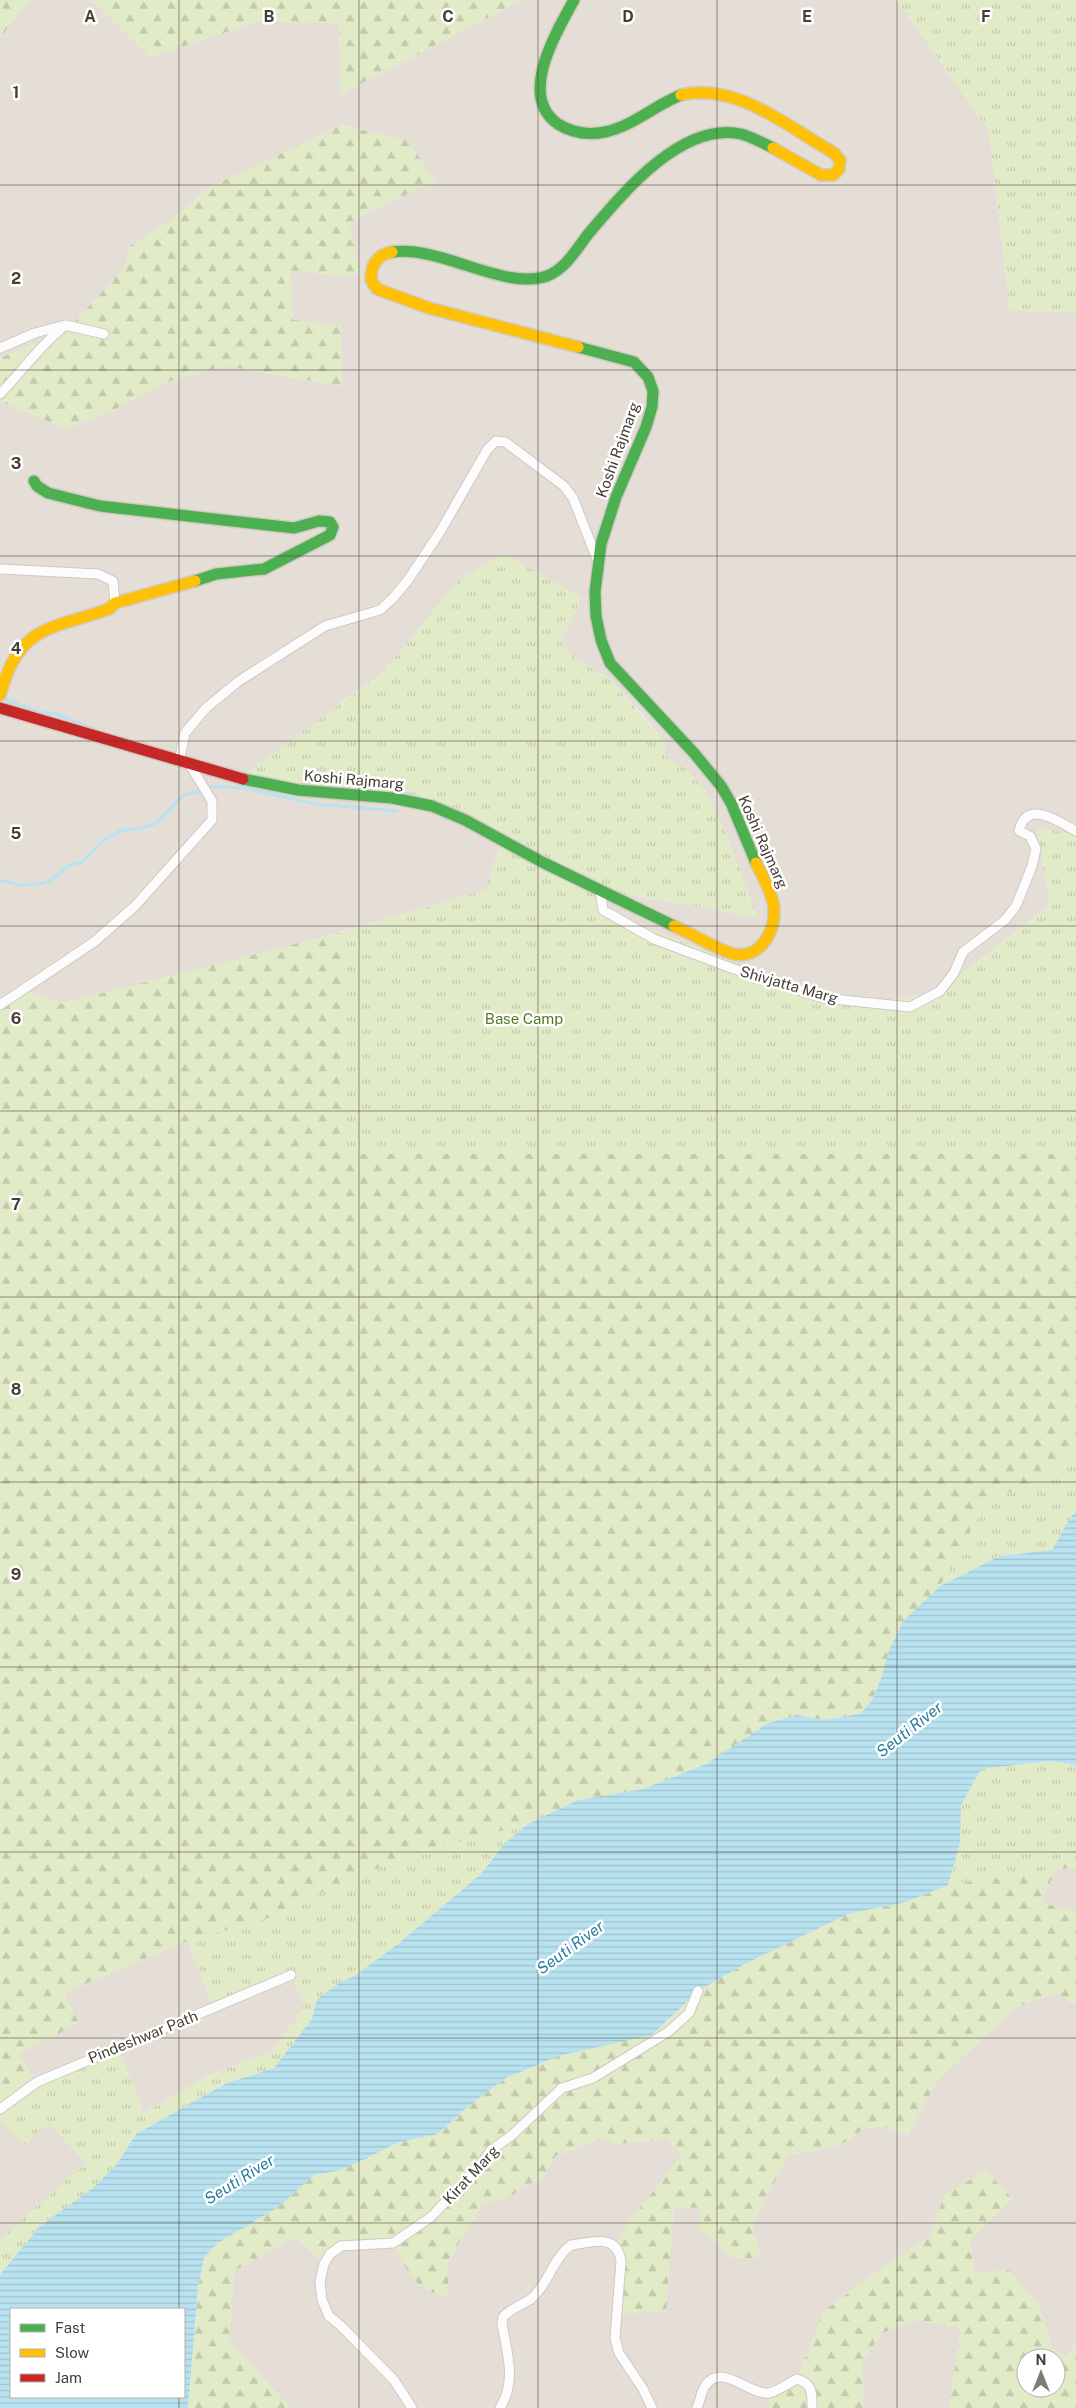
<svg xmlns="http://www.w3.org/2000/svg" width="1076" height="2408" font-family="'Public Sans',sans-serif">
  <defs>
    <pattern id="grass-tufts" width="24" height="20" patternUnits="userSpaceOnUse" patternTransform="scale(1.25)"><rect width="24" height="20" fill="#e2ebc8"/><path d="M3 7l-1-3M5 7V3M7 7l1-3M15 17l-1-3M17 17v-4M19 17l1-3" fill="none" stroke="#c3caac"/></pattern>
    <pattern id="forest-firs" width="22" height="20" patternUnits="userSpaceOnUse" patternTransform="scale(1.25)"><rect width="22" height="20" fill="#e2ebc8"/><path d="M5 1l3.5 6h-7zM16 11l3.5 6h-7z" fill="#c3caac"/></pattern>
    <pattern id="water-rules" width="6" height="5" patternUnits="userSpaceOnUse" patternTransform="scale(1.25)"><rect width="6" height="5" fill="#b8e2ef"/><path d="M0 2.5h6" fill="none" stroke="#a0c3ce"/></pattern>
  </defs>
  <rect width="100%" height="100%" fill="#f0ede9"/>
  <path fill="#e4ded6" d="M30,0H92L150,57L261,21L339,23L341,94L522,0H897L989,131L1010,310L1076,312V835L1037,828L1050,905L940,991L870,1004L823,998L734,969L603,910L600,890L757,917L726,834L708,795L665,755L652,725L609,678L583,663L564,648L563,634L574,617L460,579L382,673L341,702L375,790L409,794L432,800L503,836L486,890L288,947L60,1004L25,990L0,1005V401L66,429L113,410L170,381L225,366L342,386L293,320L290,269L341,276L350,222L393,200L436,181L362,130L342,125L168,222L130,246L126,266L67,330L0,358V38Z
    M1076,1868V1912L1040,1902L1057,1869Z
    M187,1941L214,2008L291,1975L305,2005L273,2051L208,2076L144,2113L37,2082L17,2054L78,2023L64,1993Z
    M1057,1993L1076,2006V2343L1067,2358L1052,2349L1039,2306L974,2272L970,2240L1012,2198L944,2195L930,2236L882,2268L824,2311L797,2379L769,2393V2408H290L229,2340L234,2271L295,2237L341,2246L393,2243L409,2273L447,2264L482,2204L513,2195L524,2185L541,2181L555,2156L605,2137L616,2144L667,2139L682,2155L632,2218L674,2207L701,2208L760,2257L752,2225L789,2154L817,2151L842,2144L865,2128L878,2126L908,2135L937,2081L1016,2007Z
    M0,2119L24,2145L49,2123L87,2164L0,2239Z
    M917,2320L961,2328L949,2408H863L862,2361L882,2333Z"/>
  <path fill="url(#grass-tufts)" d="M897,0H1076V312L1010,310L989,131Z
    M504,554L582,597L574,617L563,634L564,648L583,663L609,678L665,742V755L677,765L684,766L708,795L726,834L757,917L601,890L603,910L823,998L870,1004L940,991L1050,905L1037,827L1076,835V1154H342V932L486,890L503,836L432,800L409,794L285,782L244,775L382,673L460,579Z
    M1076,1457V1511L1070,1518L1052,1550L1000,1556L940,1586L985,1505Z
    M1052,1761L1076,1765V1845L1057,1869L948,1885L960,1844L961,1805L981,1769Z
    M528,1824L505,1843L481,1874L398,1944L353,1977L342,1981L317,1999L312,2019L274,2068L227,2083L136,2134L117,2164L93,2188L39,2227L0,2275V2239L86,2163L49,2123L24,2145L0,2119V2109L37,2082L118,2047L144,2113L208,2076L273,2051L305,2005L291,1975L214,2008L187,1941L275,1916L342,1883L420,1851Z"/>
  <path fill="url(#forest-firs)" fill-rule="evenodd" d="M0,0H30L0,38Z
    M92,0H522L341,94L339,23L261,21L150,57Z
    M342,125L408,141L436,182L393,200L350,222L359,274L341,276L290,270L293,320L341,325L342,386L225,366L170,381L113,410L66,429L0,401V358L67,330L126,266L130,246L168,222L210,187Z
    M342,932V1154H1076V1457L985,1505L940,1586L903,1621L890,1651L881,1679L871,1702L860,1714L822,1720L797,1715L768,1723L706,1764L643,1789L578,1800L528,1824L420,1851L342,1883L275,1916L187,1941L64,1993L79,2023L18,2054L37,2082L0,2109V1005L25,990L60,1004Z
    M1076,1845V1868L1057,1869L1040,1902L1076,1912V2006L1057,1993L1016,2007L937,2081L908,2135L878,2126L865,2128L842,2144L817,2151L789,2154L752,2225L760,2258H732L699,2228L701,2208L674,2207L666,2312L616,2314L618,2284L616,2245L632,2218L682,2155L667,2139L616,2144L605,2137L555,2156L541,2181L524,2185L513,2195L482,2204L447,2263L449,2296C414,2292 408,2272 393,2243L341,2246L324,2264L295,2237L234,2271L229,2340L290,2408H188L198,2287L204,2258L216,2244L277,2208L314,2175L342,2170L399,2142L438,2134L467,2107L506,2078L558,2056L652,2035L698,1991L745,1964L848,1914L906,1902L948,1885L1057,1869Z
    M986,2171L1012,2198L970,2240L974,2272L1010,2270L1039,2306L1052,2349L1067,2358L1076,2343V2408H949L961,2328L917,2320L882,2333L862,2361L863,2408H769V2393L797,2379L824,2311L882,2268L930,2236L944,2195ZM1026,2358H1056V2388H1026Z"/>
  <path fill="url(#water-rules)" fill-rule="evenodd" d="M1076,1511V1765L1052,1761L981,1769L961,1805L960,1844L948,1885L906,1902L848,1914L745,1964L698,1991L652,2035L558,2056L506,2078L467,2107L438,2134L399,2142L342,2170L314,2175L277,2208L216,2244L204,2258L198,2287L188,2408H0V2275L39,2227L93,2188L117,2164L136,2134L227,2083L274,2068L312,2019L317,1999L342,1981L353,1977L398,1944L481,1874L505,1843L528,1824L578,1800L643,1789L706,1764L768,1723L797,1715L822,1720L860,1714L871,1702L881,1679L889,1651L903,1621L940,1586L1000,1556L1052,1550L1070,1518ZM11,2309H184V2397H11Z"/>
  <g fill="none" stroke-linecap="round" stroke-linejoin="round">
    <path stroke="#b8e2ef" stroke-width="3" d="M6,699L38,712L57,714L93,729
      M212,786L243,788L316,804L397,811
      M397,792L420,797
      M0,880L18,885L38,884L50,881L68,866L82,862L102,841L120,831L142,828L157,823L183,795L201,791"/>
    <g stroke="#cdc9c5" stroke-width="11">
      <path id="street" d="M0,348L35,333L65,325L104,334
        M0,394C22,371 38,348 63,327
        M0,569L98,574L113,581L115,603
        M179,762L185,733L206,708L239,681L325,626L380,610L393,598L408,580L440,532L487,450L496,441L505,442L564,486L573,498L597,559
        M600,890L603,910L654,939L734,969L823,998L910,1007L940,991L954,973L963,952L1005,920L1016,906L1032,866L1036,849L1030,836L1019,831C1027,798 1059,822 1076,831
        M0,1005L94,942L135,906L212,820V801L190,765
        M0,2109L37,2082L291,1975
        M412,2408L394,2380L341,2326L329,2316L322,2300L320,2282L324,2264L330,2254L341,2246L393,2243L431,2217L450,2197L469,2181L491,2150L511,2136L562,2088L593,2078L668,2032L689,2013L698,1991
        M500,2408C517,2380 507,2353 502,2324L503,2317C511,2308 523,2305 532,2298C549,2283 552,2260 571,2245C593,2242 617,2233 621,2261L615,2338L619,2353L643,2389L652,2408
        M697,2408C700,2401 701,2392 705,2386C721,2361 750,2396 769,2393C778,2391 789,2383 797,2379C813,2384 812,2393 812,2408"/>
    </g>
    <g stroke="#d1cac1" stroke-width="14">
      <path id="fast" d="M574,0C557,31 517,96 558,124C572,133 589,135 605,132C633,126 655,105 681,95
        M392,252C441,245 503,291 547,276C566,269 577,248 589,233C623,193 682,121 741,134C752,137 763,143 773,148
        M578,347L634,362L648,377L653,391L652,407L646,427L616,497L601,544L595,592L596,616L601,640L610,663L694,753L721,786L731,803L756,863
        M34,481L37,486L48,493L100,506L294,528L319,521L330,522L333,527L330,535L264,569L216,574L195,581
        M243,779L298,790L392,798L432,806L465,820L542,862L674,926"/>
    </g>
    <g stroke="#d1cac1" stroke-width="14">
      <path id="slow" d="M681,95C737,82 788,127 834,153L840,160L839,169L833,175H821L773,148
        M392,252C376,255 371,266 371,280L377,289L429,308L578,347
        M0,695C19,625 49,630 109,609L115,603L195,581
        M674,926C692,934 711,946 730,953C760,963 779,928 773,902C770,889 762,875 756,863"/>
    </g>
    <g stroke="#d1cac1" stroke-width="14">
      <path id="jam" d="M0,708L243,779"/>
    </g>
    <use href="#street" stroke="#fdfcfc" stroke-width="9"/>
    <use href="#fast" stroke="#4caf50" stroke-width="11"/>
    <use href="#slow" stroke="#ffc107" stroke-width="11"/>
    <use href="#jam" stroke="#c62828" stroke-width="11"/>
  </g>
  <path fill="none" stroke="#463d35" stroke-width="1" stroke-opacity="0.55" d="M179,0V2309M359,0V2408M538,0V2408M717,0V2408M897,0V2408M0,185H1076M0,370H1076M0,556H1076M0,741H1076M0,926H1076M0,1111H1076M0,1297H1076M0,1482H1076M0,1667H1076M0,1852H1076M0,2038H1076M0,2223H1076M179,2397V2408"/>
  <g text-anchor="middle" stroke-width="5" stroke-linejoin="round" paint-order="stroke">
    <g font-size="15" fill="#463d35" stroke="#fff">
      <text transform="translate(618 450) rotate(-70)" y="5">Koshi Rajmarg</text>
      <text transform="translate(354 780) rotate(5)" y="5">Koshi Rajmarg</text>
      <text transform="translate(763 842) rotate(66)" y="5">Koshi Rajmarg</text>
      <text transform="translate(789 985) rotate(16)" y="5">Shivjatta Marg</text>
      <text transform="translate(143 2037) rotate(-22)" y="5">Pindeshwar Path</text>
      <text transform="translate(471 2175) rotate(-47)" y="5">Kirat Marg</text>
    </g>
    <g font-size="15" fill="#537927" stroke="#fff">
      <text x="524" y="1024">Base Camp</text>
    </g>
    <g font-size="16" font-style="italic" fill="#277d9c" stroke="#fff">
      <text transform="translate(909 1729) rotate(-38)" y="6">Seuti River</text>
      <text transform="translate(570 1947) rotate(-36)" y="6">Seuti River</text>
      <text transform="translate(239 2179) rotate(-32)" y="6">Seuti River</text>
    </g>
  </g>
  <g font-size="16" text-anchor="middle" font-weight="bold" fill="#463d35" stroke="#fff" stroke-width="5" stroke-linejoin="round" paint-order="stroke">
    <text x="90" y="22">A</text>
    <text x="269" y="22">B</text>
    <text x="448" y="22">C</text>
    <text x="628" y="22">D</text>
    <text x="807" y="22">E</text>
    <text x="986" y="22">F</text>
    <text x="16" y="98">1</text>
    <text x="16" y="284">2</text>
    <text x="16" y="469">3</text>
    <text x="16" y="654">4</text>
    <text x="16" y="839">5</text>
    <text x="16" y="1024">6</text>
    <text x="16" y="1210">7</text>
    <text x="16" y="1395">8</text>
    <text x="16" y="1580">9</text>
  </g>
  <rect x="10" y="2308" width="175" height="90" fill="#ffffff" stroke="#b5b1ae"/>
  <rect x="20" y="2324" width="25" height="8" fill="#4caf50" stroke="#b5b1ae"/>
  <text x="55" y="2333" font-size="15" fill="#463d35">Fast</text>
  <rect x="20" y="2349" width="25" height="8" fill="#ffc107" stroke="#b5b1ae"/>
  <text x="55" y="2358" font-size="15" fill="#463d35">Slow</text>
  <rect x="20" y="2374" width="25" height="8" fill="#c62828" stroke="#b5b1ae"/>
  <text x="55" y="2383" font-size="15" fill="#463d35">Jam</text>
  <g transform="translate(1041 2373)"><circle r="24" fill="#ffffff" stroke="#b5b1ae"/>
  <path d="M0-4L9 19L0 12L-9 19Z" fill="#827b74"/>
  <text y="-8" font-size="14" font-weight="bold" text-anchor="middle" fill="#463d35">N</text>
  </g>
</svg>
